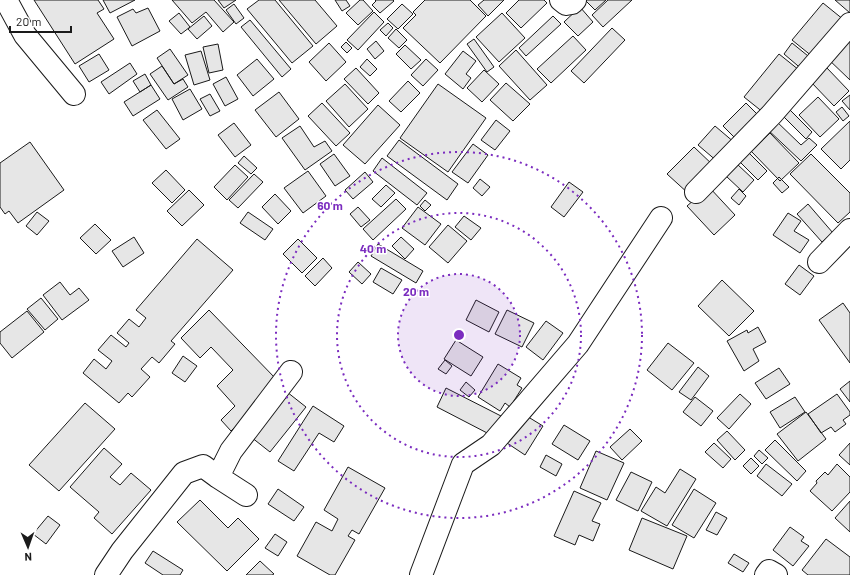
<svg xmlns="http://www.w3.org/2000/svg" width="850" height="575" font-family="Barlow,sans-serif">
  <rect width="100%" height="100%" fill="#fff"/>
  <path fill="#e6e6e6" stroke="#1a1a1a" d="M34,0H98L104,9L97,13L114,39L75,64Z
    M103,0H135L110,13Z
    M172,0H214L234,22L223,32L206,12L192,23Z
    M218,0H236L224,8Z
    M259,0H275L313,46L292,63L247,9Z
    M279,0H315L337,26L316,44Z
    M335,0H346L350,6L342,11Z
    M360,0H363L373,11L358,25L346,13Z
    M375,0H393L394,1L380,13L372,5L376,1Z
    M425,0H470L486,16L440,63L403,28L416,15L413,12Z
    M484,0H504L488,16L478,5Z
    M519,0H544L547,3L521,28L506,13Z
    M585,0H606L595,10Z
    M608,0H632L603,27L592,15Z
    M835,0H850V13Z
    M823,3L844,20L813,57L792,40Z
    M234,4L244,18L236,24L226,10Z
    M402,4L413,14L398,29L387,19Z
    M580,7L593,22L578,36L564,22Z
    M148,8L160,31L132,46L117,17L133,9L136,13Z
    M374,12L384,22L358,50L347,40Z
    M179,13L190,27L181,34L169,21Z
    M502,13L525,38L499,62L476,37Z
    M204,16L212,26L197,39L188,29Z
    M553,16L561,24L526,56L519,48Z
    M250,20L291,69L282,77L241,27Z
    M388,23L393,28L386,36L380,30Z
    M612,28L625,40L584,83L571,71Z
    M396,29L407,40L399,48L388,38Z
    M573,36L586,50L551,83L537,69Z
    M845,37L850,41V80L826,57Z
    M474,39L494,67L487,72L467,44Z
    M376,41L384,51L375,59L367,49Z
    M346,42L352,48L347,53L341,47Z
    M329,43L346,62L326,81L309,62Z
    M792,43L813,60L804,71L784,54Z
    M218,44L223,70L209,73L203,47Z
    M405,45L421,60L411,69L396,54Z
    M170,49L188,75L174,84L157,58Z
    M516,50L547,85L530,100L499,66Z
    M201,51L210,80L194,85L185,55Z
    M463,51L476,61L466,74L471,78L463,89L445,74Z
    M99,54L109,70L89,82L79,66Z
    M779,54L799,70L764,113L744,97Z
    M257,59L274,79L253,96L237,75Z
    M367,59L377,69L370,76L360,67Z
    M426,59L438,70L423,86L411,75Z
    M130,63L137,74L109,94L101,82Z
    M162,66L174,84L183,79L188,87L168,100L150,74Z
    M826,67L849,91L834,106L811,82Z
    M356,68L379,93L368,104L344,79Z
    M484,70L499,84L482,102L467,88Z
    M145,74L151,85L140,92L133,81Z
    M226,77L238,99L225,106L213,84Z
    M408,81L420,93L401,112L389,101Z
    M506,83L530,104L513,121L490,100Z
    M345,84L368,109L349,127L326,101Z
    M438,84L486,118L448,172L400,138Z
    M151,85L160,99L133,116L124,102Z
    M190,89L202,109L183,120L172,99Z
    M279,92L299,119L276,137L255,110Z
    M210,94L220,111L210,116L200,99Z
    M850,95V110L842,101Z
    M818,97L839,119L820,137L799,115Z
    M322,103L350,133L336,146L308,116Z
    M746,103L763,120L740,143L723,126Z
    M378,105L400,125L365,164L343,145Z
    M785,105L812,132L806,139L779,112Z
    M842,107L849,116L843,121L836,112Z
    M157,110L180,139L166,149L143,120Z
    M774,119L801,145L809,138L817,145L801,161L766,128Z
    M496,120L510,131L495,150L481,140Z
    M850,121V160L841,169L821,149Z
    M234,123L251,145L235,157L218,135Z
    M300,126L314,147L325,141L332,151L305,170L282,138Z
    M715,126L735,143L718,162L698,145Z
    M770,133L799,163L780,181L751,151Z
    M399,140L458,184L447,200L387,156Z
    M30,142L64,190L18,223L9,211L5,214L0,207V163Z
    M473,144L488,155L468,183L452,172Z
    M694,147L715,167L689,194L667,174Z
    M746,150L767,171L758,180L737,159Z
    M334,154L350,176L335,186L320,164Z
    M811,154L850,193V212L838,223L790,174Z
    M244,156L257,168L251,174L238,163Z
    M382,158L427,193L417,205L373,171Z
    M737,164L754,180L743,192L726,176Z
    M235,165L248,177L227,200L214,187Z
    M166,170L185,190L172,203L152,183Z
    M308,171L326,196L303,213L284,188Z
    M365,172L373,182L353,199L345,190Z
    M254,174L263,182L238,208L229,200Z
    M779,177L789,187L782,193L773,183Z
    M480,179L490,187L482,196L473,188Z
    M569,182L583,192L564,217L551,207Z
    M386,185L395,193L381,207L372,199Z
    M709,187L735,215L714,235L687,206Z
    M739,189L746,196L739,205L731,198Z
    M189,190L204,205L182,226L167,211Z
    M275,194L291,211L278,224L262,207Z
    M396,199L406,209L373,240L363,229Z
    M425,200L431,205L425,211L420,206Z
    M808,204L833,233L822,242L797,214Z
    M358,207L370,220L361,227L350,214Z
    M418,207L441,224L425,245L402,228Z
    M37,212L49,221L37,235L26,226Z
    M248,212L273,229L265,240L240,223Z
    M788,213L801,221L794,231L809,240L800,253L773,235Z
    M464,216L481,228L471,240L455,227Z
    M95,224L111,240L96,254L80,238Z
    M448,225L467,241L448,263L429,247Z
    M134,237L144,253L123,267L112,251Z
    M401,237L414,249L405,259L392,246Z
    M197,239L233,270L171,341L175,344L159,363L152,357L141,369L150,377L132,397L128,393L119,403L83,373L94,359L106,369L112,361L98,350L111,335L126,347L129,343L117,333L129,319L139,327L146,318L136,310Z
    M298,239L317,258L302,273L283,254Z
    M378,244L423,271L416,283L371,256Z
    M323,258L332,268L315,286L305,276Z
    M358,262L371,274L362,284L349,272Z
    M799,265L814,276L800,295L785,284Z
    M381,268L402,280L393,294L373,282Z
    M722,280L754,311L729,336L698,306Z
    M60,282L70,295L79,288L89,300L62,320L43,295Z
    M41,298L58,319L45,330L27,309Z
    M476,300L499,312L489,332L466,320Z
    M843,303L850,313V363L819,320Z
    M209,310L277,380L263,399L231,431L221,420L235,406L217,386L233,370L211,347L200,358L181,338Z
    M507,310L534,323L522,347L495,334Z
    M27,311L44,332L12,358L0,343V332Z
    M546,321L563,333L543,360L526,347Z
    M758,327L766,342L753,349L759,361L744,371L727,341L747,330L748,333Z
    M456,340L483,357L471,376L444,359Z
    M668,343L694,363L672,390L647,370Z
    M183,356L197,366L185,382L172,373Z
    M445,360L452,366L446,374L438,369Z
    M498,364L521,378L517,385L522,388L510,407L505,403L500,411L478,397Z
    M698,367L709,376L691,400L679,392Z
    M779,368L790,384L766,399L755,383Z
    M850,381V402L840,389Z
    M466,382L475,390L469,397L460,390Z
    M446,388L501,416L491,435L437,407Z
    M287,392L306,407L270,452L251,437Z
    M740,394L751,404L729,429L717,418Z
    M837,394L850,412V415L843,420L846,424L835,432L831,427L821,433L808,414Z
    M695,397L713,411L701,426L683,412Z
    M795,397L805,412L780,428L770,412Z
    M85,403L115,429L59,491L29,465Z
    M313,406L344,426L334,442L319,433L294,471L278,461Z
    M806,412L826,439L798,461L777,434Z
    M525,415L543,426L525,455L507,443Z
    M564,425L590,441L578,460L552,444Z
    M630,429L642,441L622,460L610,447Z
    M727,431L745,450L735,460L717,440Z
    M775,440L806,471L797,481L765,450Z
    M714,443L731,459L723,468L705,452Z
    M850,443V465L839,455Z
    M104,448L122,464L110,477L120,485L131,473L151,490L112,534L94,518L99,512L70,487Z
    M759,450L768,458L762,464L754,456Z
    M596,451L624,463L607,500L580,488Z
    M546,455L562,464L556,476L540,467Z
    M751,458L759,466L751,474L743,466Z
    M766,464L792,484L782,496L757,476Z
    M837,464L850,477V492L832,511L810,491L817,483L816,481L825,472L828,475Z
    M348,467L385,488L359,534L352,530L348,536L355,540L335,575H330L297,556L316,522L332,531L338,519L324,510Z
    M680,469L696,479L667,526L641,511L656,487L665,493Z
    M631,472L652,482L638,511L616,500Z
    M278,489L304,507L294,521L268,504Z
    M694,489L716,503L694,538L672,525Z
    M574,491L601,503L592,521L600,524L593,541L579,535L575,545L554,536Z
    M200,500L228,528L238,518L259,539L227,571L177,522Z
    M850,501V532L835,518Z
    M716,512L727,518L717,535L706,530Z
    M48,516L60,525L46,544L33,534Z
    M642,518L687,536L673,569L629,550Z
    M790,527L804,537L801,541L809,546L793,566L773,550Z
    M275,534L287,542L278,556L265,548Z
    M826,539L850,557V575H808L802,570Z
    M153,551L183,570L180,575H163L145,563Z
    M734,554L749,563L743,572L728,563Z
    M260,561L274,574L272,575H246Z"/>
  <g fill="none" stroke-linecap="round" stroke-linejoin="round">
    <g stroke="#1a1a1a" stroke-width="24">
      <path id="minor" d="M6,0L25,35L74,94
        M561,0L566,4L572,3L575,0
        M696,192L772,114L850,24
        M819,262L850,230
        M218,477L231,451L291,372
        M106,575L122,551L184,473L203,466L218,477L246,495
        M421,575L463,464L491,445L578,344L661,218
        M766,575L769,571L776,575"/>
    </g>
    <use href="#minor" stroke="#fff" stroke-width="22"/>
  </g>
  <circle cx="459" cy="335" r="61" fill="#7b2cbf" fill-opacity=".12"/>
  <g fill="none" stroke="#7b2cbf" stroke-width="2" stroke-dasharray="2 4">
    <circle cx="459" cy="335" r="61"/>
    <circle cx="459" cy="335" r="122"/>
    <circle cx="459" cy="335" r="183"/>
  </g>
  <circle cx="459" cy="335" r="6" fill="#7b2cbf" stroke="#fff" stroke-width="2"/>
  <g font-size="12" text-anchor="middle" font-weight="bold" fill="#7b2cbf" stroke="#fff" stroke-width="3" stroke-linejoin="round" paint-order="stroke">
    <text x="330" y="210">60 m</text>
    <text x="373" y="253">40 m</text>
    <text x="416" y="296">20 m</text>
  </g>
  <g transform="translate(28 547) rotate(178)" stroke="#ffffff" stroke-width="3" paint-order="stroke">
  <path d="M0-3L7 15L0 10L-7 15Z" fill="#1a1a1a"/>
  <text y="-6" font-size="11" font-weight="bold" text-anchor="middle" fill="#1a1a1a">N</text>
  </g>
  <path d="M10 26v6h61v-6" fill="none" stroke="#1a1a1a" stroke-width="2"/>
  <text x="16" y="26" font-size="12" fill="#1a1a1a" stroke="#ffffff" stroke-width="3" paint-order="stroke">20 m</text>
</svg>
